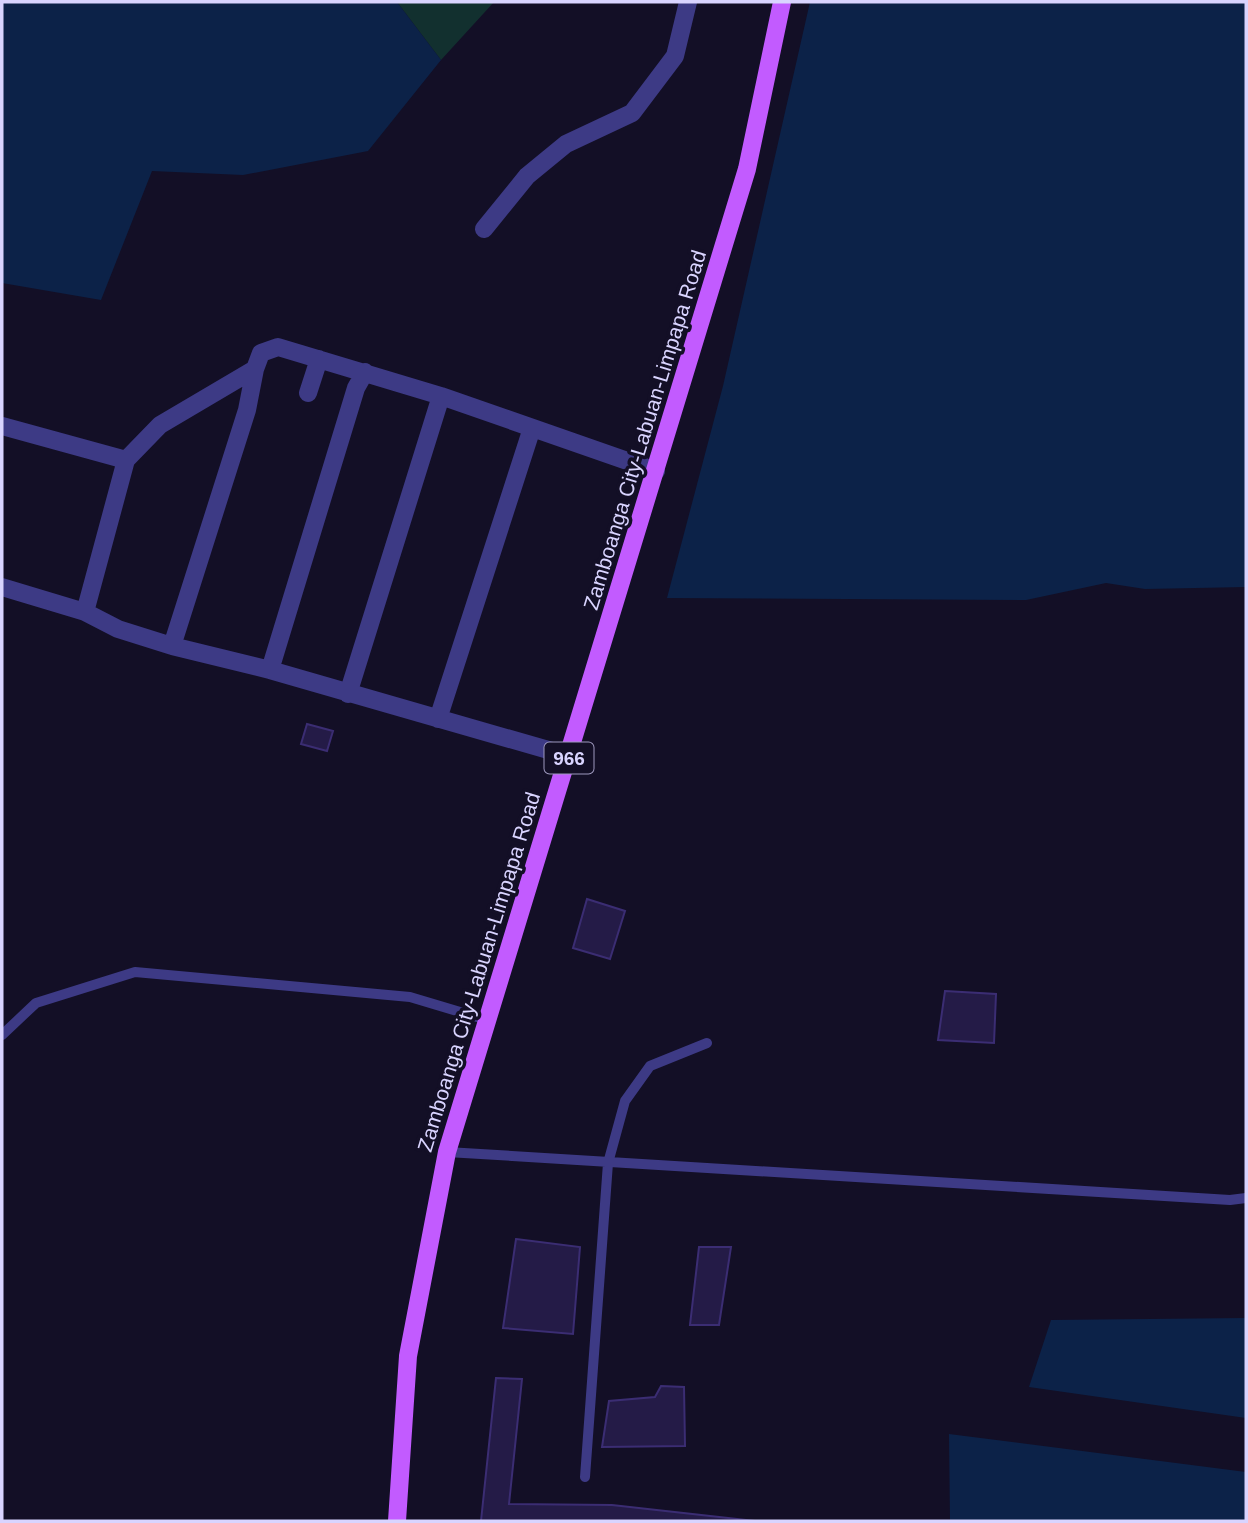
<svg xmlns="http://www.w3.org/2000/svg" width="1248" height="1523" font-family="Arial,sans-serif">
  <rect width="100%" height="100%" fill="#130f26"/>
  <path fill="#12302f" d="M397,2H494L441,60Z"/>
  <path fill="#0c2248" d="M2,2H397L441,60L368,151L243,175L152,171L101,300L2,283Z
    M810,2H1246V587L1145,589L1106,583L1026,600L667,598L723,386Z
    M1246,1318V1418L1029,1387L1051,1320Z
    M949,1434L1246,1472V1521H950Z"/>
  <path fill="#241b47" stroke="#3b2d73" stroke-width="2" d="M307,724L333,731L327,751L301,744Z
    M587,899L625,911L610,959L573,948Z
    M945,991L996,994L994,1043L938,1040Z
    M516,1239L580,1247L573,1334L503,1328Z
    M699,1247H731L719,1325H690Z
    M496,1378L522,1379L509,1504L612,1505L755,1521H481Z
    M661,1386L684,1387L685,1446L602,1447L609,1401L655,1397Z"/>
  <g fill="none" stroke-linecap="round" stroke-linejoin="round">
    <path stroke="#3d3a85" stroke-width="10" d="M2,1035L36,1003L135,972L410,997L487,1020
      M447,1152L1230,1200L1246,1198
      M585,1477L608,1163L625,1101L650,1066L707,1043"/>
    <path stroke="#3d3a85" stroke-width="18" d="M484,229L527,176L566,144L632,113L675,56L688,2
      M308,393L319,359
      M2,426L126,460L160,425L255,369L261,353L278,347L441,396L656,471
      M2,587L85,612L118,629L172,646L270,670L569,756
      M85,612L126,460
      M172,646L247,410L255,369
      M270,670L356,388L365,372
      M348,694L441,396
      M438,719L532,428"/>
    <path stroke="#c25bff" stroke-width="18" d="M397,1521L408,1356L447,1152L747,169L782,2"/>
  </g>
  <g text-anchor="middle" stroke-width="7" stroke-linejoin="round" paint-order="stroke">
    <rect fill="#130f26" stroke="#9e99be" stroke-width="2" x="544.5" y="742.5" width="49" height="31" rx="5"/>
    <g font-size="19" font-weight="bold" fill="#d9d4ff">
      <text x="569" y="765">966</text>
    </g>
    <g font-size="21" fill="#d9d4ff" stroke="#130f26">
      <text transform="translate(645 430) rotate(-73)" y="7">Zamboanga City-Labuan-Limpapa Road</text>
      <text transform="translate(479 972) rotate(-73)" y="7">Zamboanga City-Labuan-Limpapa Road</text>
    </g>
  </g>
  <rect width="1248" height="1523" fill="none" stroke="#d9d4ff" stroke-width="7"/>
</svg>
